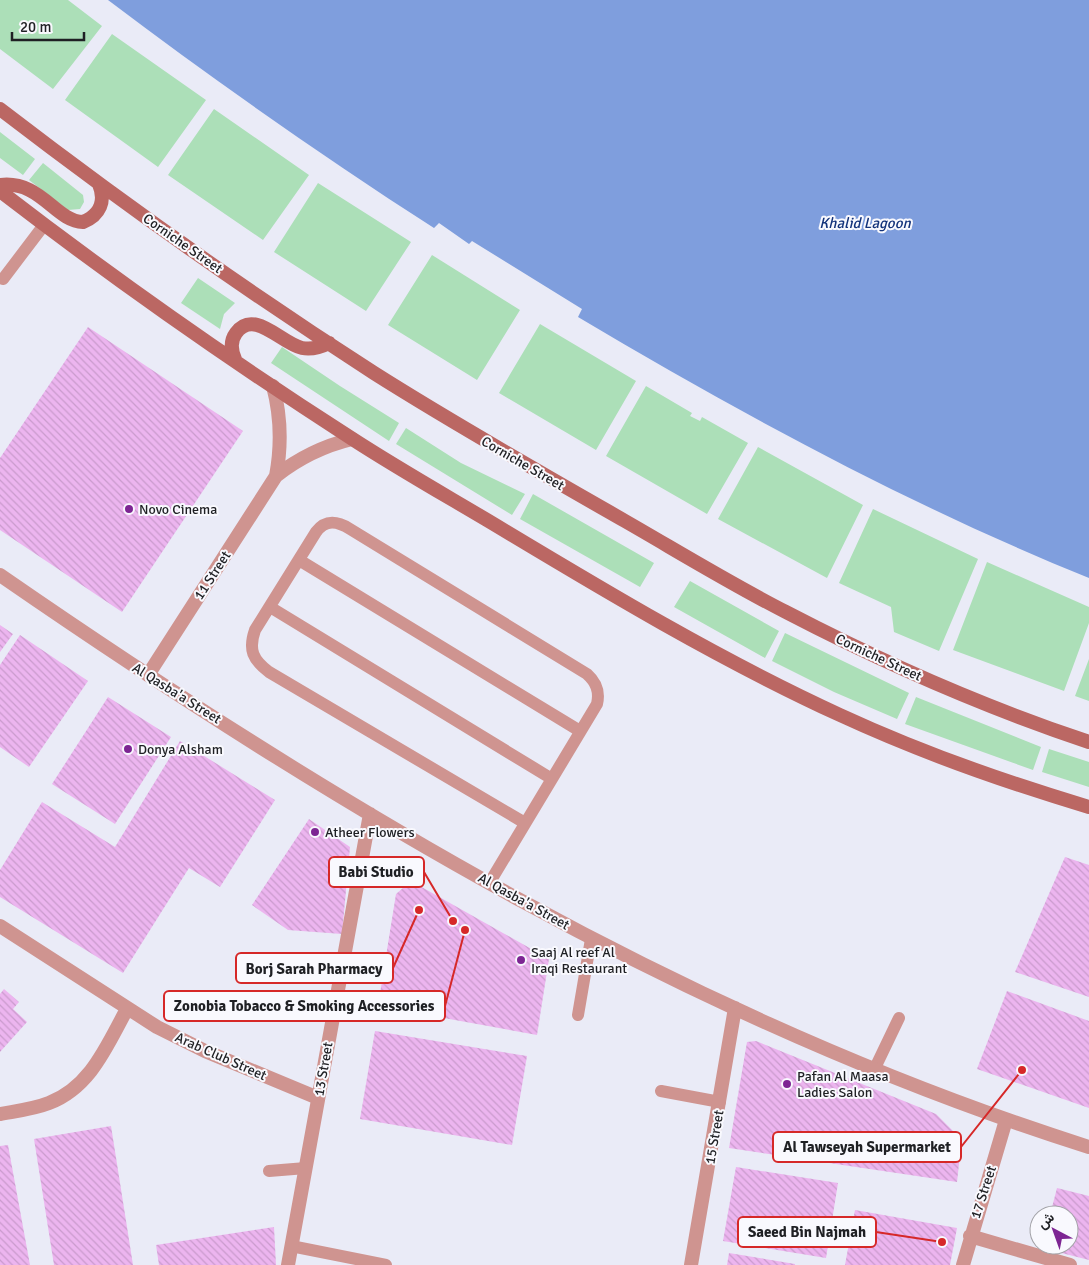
<svg xmlns="http://www.w3.org/2000/svg" width="1089" height="1265" font-family="Signika,Vazirmatn,sans-serif">
  <defs>
    <pattern id="building-back-hatch" width="6" height="6" patternUnits="userSpaceOnUse" patternTransform="scale(1.25)"><rect width="6" height="6" fill="#ecb5ef"/><path d="M-1 5l2 2M0 0l6 6M5-1l2 2" fill="none" stroke="#ca9bcd"/></pattern>
  </defs>
  <rect width="100%" height="100%" fill="#eaebf7"/>
  <path fill="#acdfb8" d="M0,0H68L102,26L53,89L0,49Z
    M112,34L206,100L158,167L65,100Z
    M214,109L309,175L263,240L168,175Z
    M0,132L35,159L23,175L0,158Z
    M43,163L83,195L84,202L80,209L68,210L29,180Z
    M318,183L411,242L366,311L274,252Z
    M432,255L520,310L477,380L388,325Z
    M198,278L235,303L224,314L220,329L181,303Z
    M540,324L636,381L596,450L499,393Z
    M282,347L340,386L399,423L389,441L271,363Z
    M646,386L692,413L690,416L700,421L702,417L748,443L707,514L606,456Z
    M406,428L461,463L525,494L512,515L396,444Z
    M758,447L863,505L827,578L718,519Z
    M533,494L654,563L640,587L520,519Z
    M873,509L978,559L939,651L894,632L891,607L839,583Z
    M987,562L1089,607V623L1064,691L953,650Z
    M690,581L779,631L765,658L674,607Z
    M785,633L909,693L897,719L834,692L772,661Z
    M1089,659V701L1075,696Z
    M916,697L1041,747L1033,770L905,724Z
    M1049,749L1089,762V787L1042,772Z"/>
  <path fill="#7f9edd" d="M108,0H1089V578C911,506 743,415 578,317L582,309L472,241L469,244L439,223L434,228C322,156 214,80 108,0Z"/>
  <path fill="url(#building-back-hatch)" d="M88,327L243,431L122,612L0,530V458Z
    M0,625L13,634L0,652Z
    M20,635L88,681L29,767L0,747V665Z
    M108,697L171,737L115,824L52,784Z
    M180,741L275,800L220,887L189,868L123,973L0,897V870L42,802L115,847Z
    M309,819L350,847L342,934L288,930L252,905Z
    M1065,857L1089,865V997L1015,972Z
    M411,881L549,959L537,1035L378,1006L396,894Z
    M4,989L19,1002L13,1009L27,1022L0,1052V994Z
    M1007,991L1089,1021V1108L977,1069Z
    M375,1031L527,1056L512,1145L360,1119Z
    M756,1041L936,1114L957,1135L960,1155L957,1182L729,1148L747,1042Z
    M111,1126L133,1265H54L34,1139Z
    M8,1145L30,1265H0V1146Z
    M736,1167L838,1183L826,1258L723,1241Z
    M1057,1188L1089,1196V1260L1042,1248V1245H1069V1215H1050Z
    M855,1210L957,1228L950,1265H845Z
    M274,1227L276,1265H159L156,1245Z
    M729,1253L795,1264V1265H727Z"/>
  <g fill="none" stroke-linecap="round" stroke-linejoin="round">
    <path stroke="#cf9490" stroke-width="12" d="M3,279L44,225
      M299,560L580,731
      M270,607L552,779
      M490,882L597,704C600,691 596,682 587,674L350,529C337,521 326,519 316,532L255,630C248,650 253,660 269,672L525,823
      M578,1015L591,939
      M875,1068L899,1018
      M661,1091L720,1102
      M269,1171L306,1168
      M291,1246L386,1265"/>
    <path stroke="#cf9490" stroke-width="14" d="M273,386C281,416 282,444 276,476
      M0,575C337,808 696,1023 1089,1147
      M148,675L276,476C300,457 323,446 352,439
      M0,926L157,1027L205,1051L318,1098
      M0,1114C16,1111 34,1109 49,1103C91,1087 107,1045 127,1009
      M970,1236L1070,1265
      M288,1265L370,814
      M691,1265L735,1008
      M963,1265L1006,1120"/>
    <path stroke="#bb6763" stroke-width="14" d="M0,109C121,202 245,290 374,373C456,425 541,473 625,521C679,552 731,584 786,612C884,663 984,707 1089,742
      M0,185C41,180 55,221 83,222C100,215 106,201 99,184
      M0,191C113,278 231,361 351,438C397,468 445,495 492,523C605,591 720,660 840,715C920,752 1005,782 1089,807
      M235,359C231,350 230,341 236,333C254,308 282,344 302,348C312,350 321,347 329,343"/>
  </g>
  <g fill="#7d2593" stroke="#f9f9fe" stroke-width="2">
    <circle cx="129" cy="509" r="5"/>
    <circle cx="128" cy="749" r="5"/>
    <circle cx="315" cy="832" r="5"/>
    <circle cx="521" cy="960" r="5"/>
    <circle cx="787" cy="1084" r="5"/>
  </g>
  <g text-anchor="middle" stroke-width="4" stroke-linejoin="round" paint-order="stroke">
    <g font-size="14" fill="#1f2024" stroke="#f9f9fe">
      <text transform="translate(183 243) rotate(35)" y="5">Corniche Street</text>
      <text transform="translate(523 463) rotate(30)" y="5">Corniche Street</text>
      <text transform="translate(212 575) rotate(-57)" y="5">11 Street</text>
      <text transform="translate(879 657) rotate(25)" y="5">Corniche Street</text>
      <text transform="translate(177 693) rotate(32)" y="5">Al Qasba'a Street</text>
      <text transform="translate(524 901) rotate(29)" y="5">Al Qasba'a Street</text>
      <text transform="translate(221 1056) rotate(24)" y="5">Arab Club Street</text>
      <text transform="translate(323 1069) rotate(-80)" y="5">13 Street</text>
      <text transform="translate(714 1137) rotate(-80)" y="5">15 Street</text>
      <text transform="translate(983 1192) rotate(-72)" y="5">17 Street</text>
    </g>
    <g font-size="14" fill="#1f2024" stroke="#f9f9fe" text-anchor="start">
      <text x="139" y="514">Novo Cinema</text>
      <text x="138" y="754">Donya Alsham</text>
      <text x="325" y="837">Atheer Flowers</text>
      <text x="531" y="957">Saaj Al reef Al<tspan x="531" dy="16">Iraqi Restaurant</tspan></text>
      <text x="797" y="1081">Pafan Al Maasa<tspan x="797" dy="16">Ladies Salon</tspan></text>
    </g>
    <g font-size="15" font-style="italic" fill="#13337b" stroke="#f9f9fe">
      <text x="865" y="228">Khalid Lagoon</text>
    </g>
  </g>
  <path fill="none" stroke="#d62828" stroke-width="2" d="M453 921L424 872M419 910L393 968M465 930L445 1006M1022 1070L961 1147M942 1242L876 1232"/>
  <g fill="#d62828" stroke="#f9f9fe" stroke-width="2">
    <circle cx="453" cy="921" r="5"/>
    <circle cx="419" cy="910" r="5"/>
    <circle cx="465" cy="930" r="5"/>
    <circle cx="1022" cy="1070" r="5"/>
    <circle cx="942" cy="1242" r="5"/>
  </g>
  <g fill="#f9f9fe" stroke="#d62828" stroke-width="2">
    <rect x="329" y="857" width="95" height="30" rx="5"/>
    <rect x="236" y="953" width="157" height="30" rx="5"/>
    <rect x="164" y="991" width="281" height="30" rx="5"/>
    <rect x="773" y="1132" width="188" height="30" rx="5"/>
    <rect x="738" y="1217" width="138" height="30" rx="5"/>
  </g>
  <g font-size="15" text-anchor="middle" font-weight="bold" fill="#1f2024">
    <text x="376" y="877">Babi Studio</text>
    <text x="314" y="974">Borj Sarah Pharmacy</text>
    <text x="304" y="1011">Zonobia Tobacco &amp; Smoking Accessories</text>
    <text x="867" y="1152">Al Tawseyah Supermarket</text>
    <text x="807" y="1237">Saeed Bin Najmah</text>
  </g>
  <g transform="translate(1054 1230) rotate(319)"><circle r="24" fill="#f9f9fe" stroke="#a2a2a7"/>
  <path d="M0-4L9 19L0 12L-9 19Z" fill="#7d2593"/>
  <text y="-8" font-size="14" font-weight="bold" text-anchor="middle" fill="#1f2024">ش</text>
  </g>
  <path d="M12 32v8h72v-8" fill="none" stroke="#1f2024" stroke-width="2.5"/>
  <text x="20" y="32" font-size="15" fill="#1f2024" stroke="#f9f9fe" stroke-width="4" paint-order="stroke">20 m</text>
</svg>
